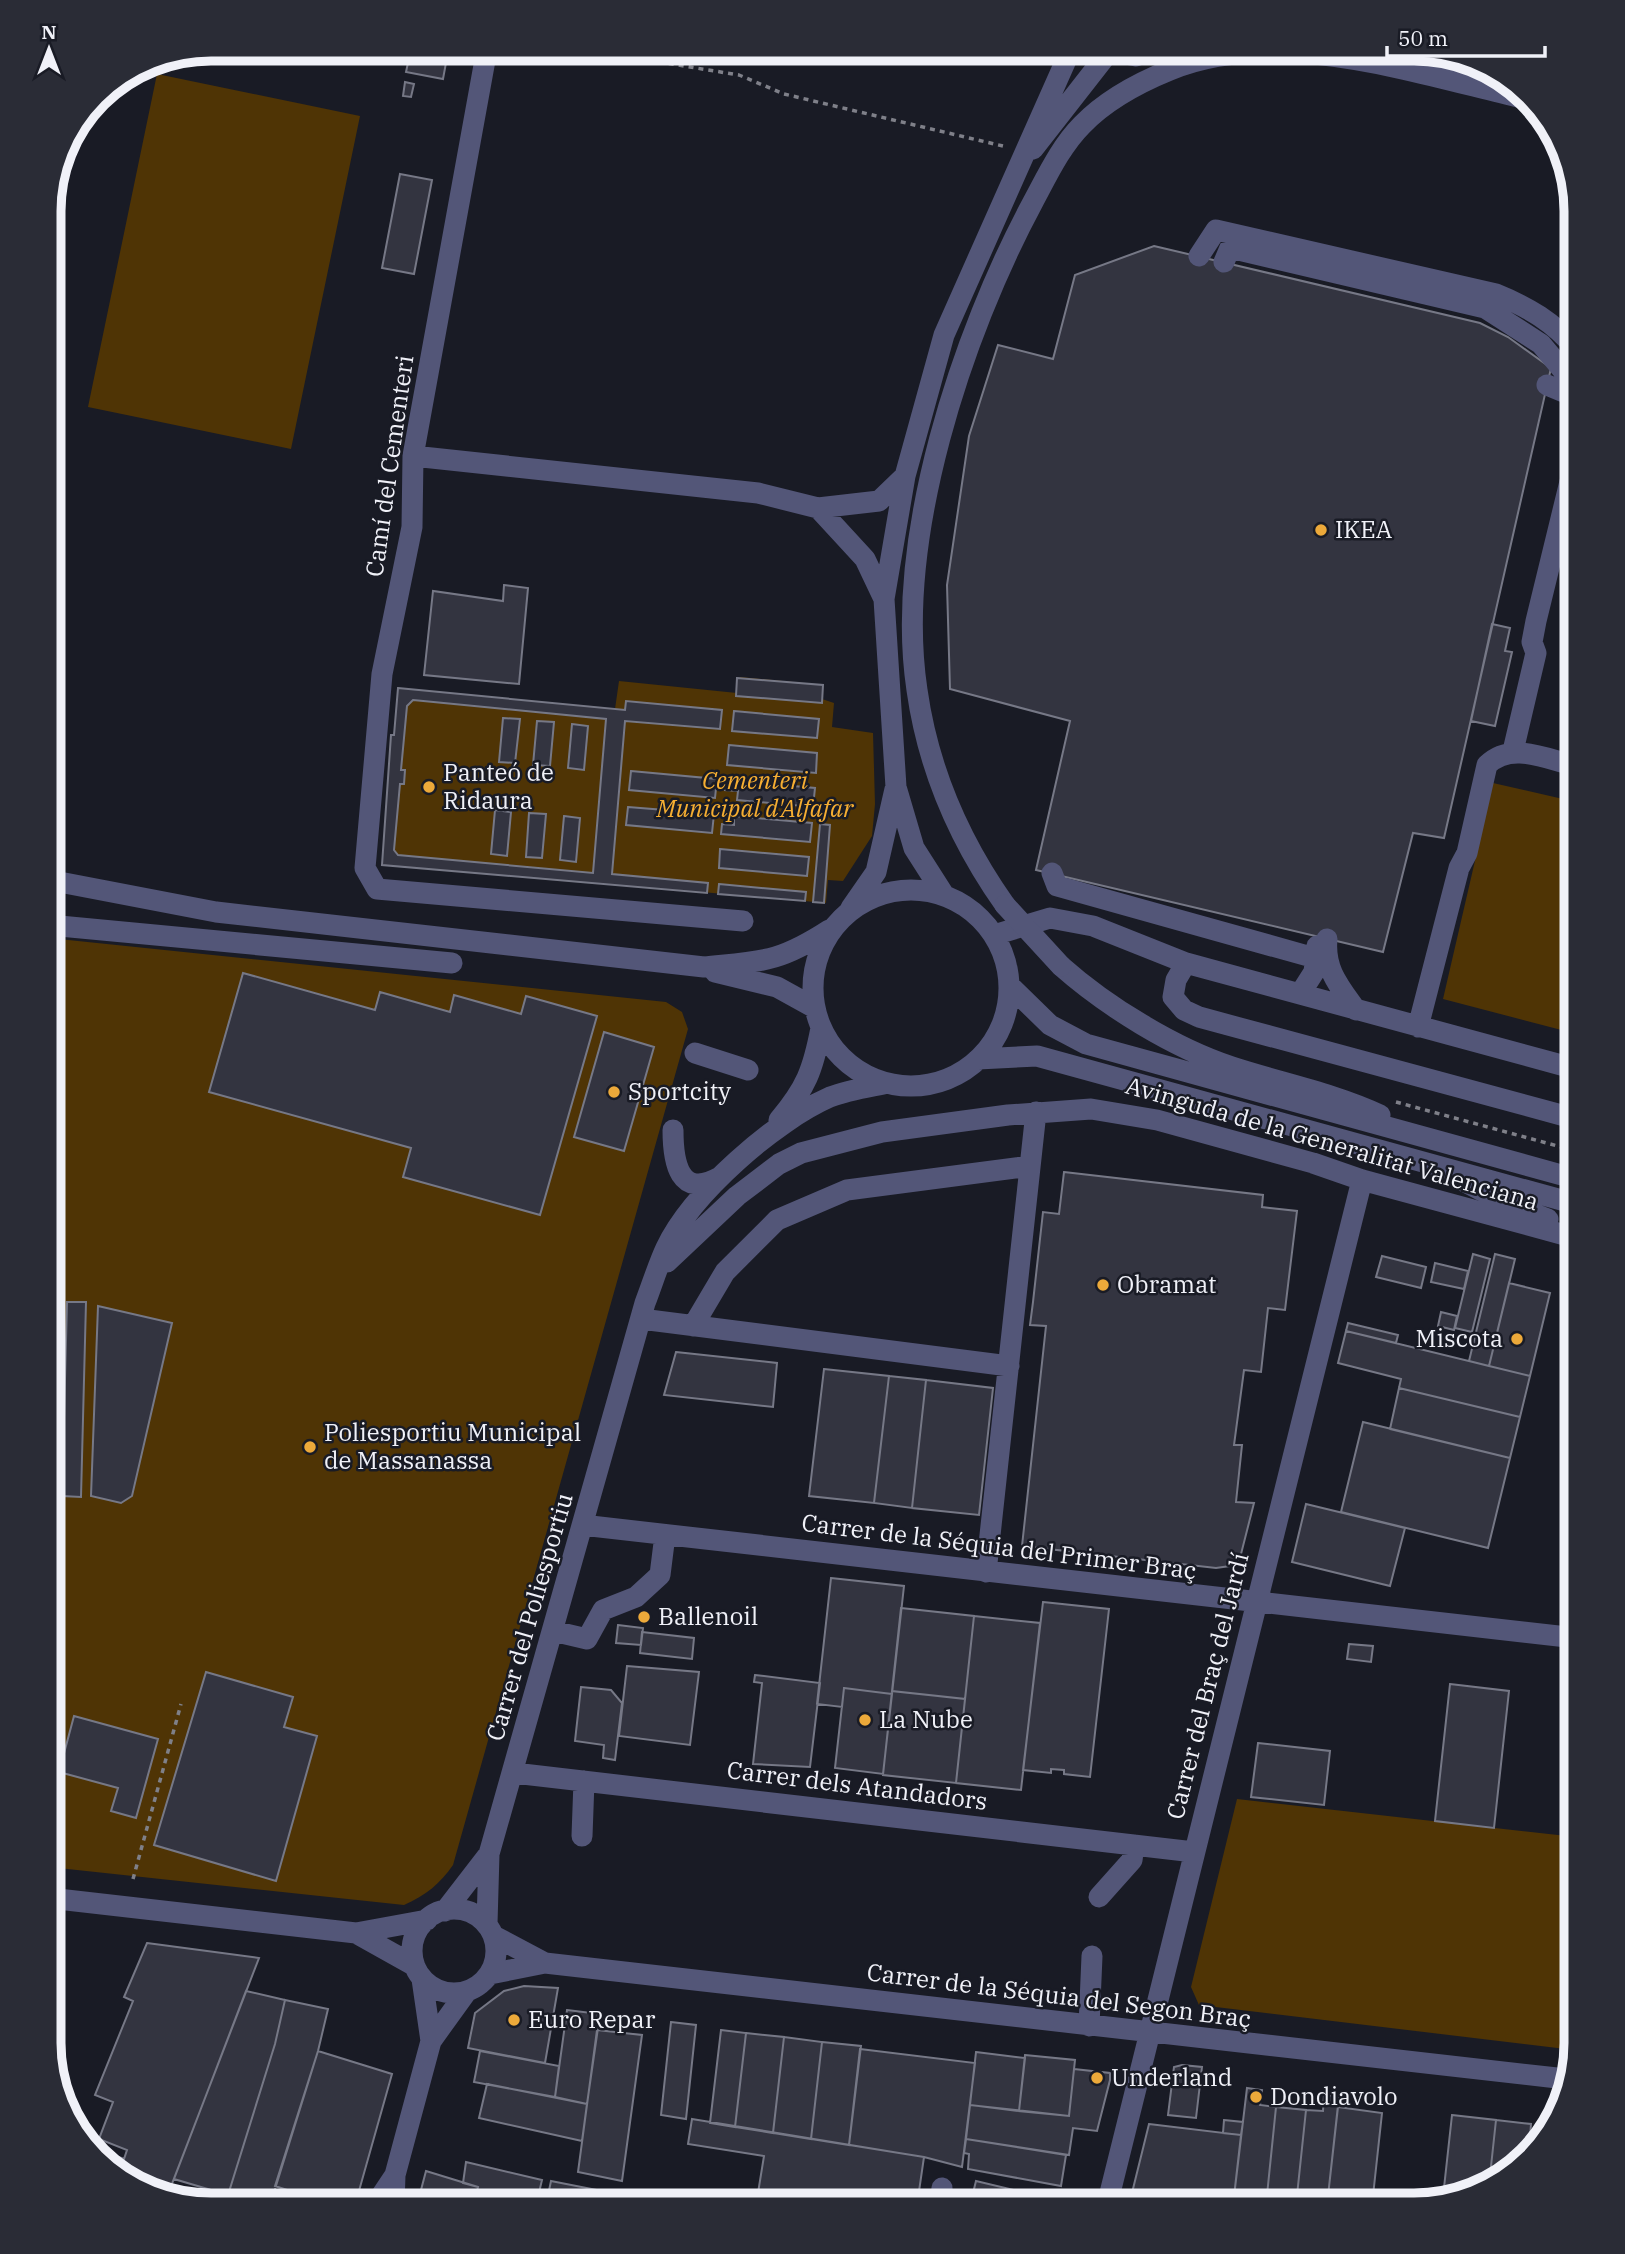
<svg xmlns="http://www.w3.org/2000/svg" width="1625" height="2254" font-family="'IBM Plex Serif',serif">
  <rect width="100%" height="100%" fill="#191b25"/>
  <path fill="#4f3405" d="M157,74L360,116L291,449L88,407Z
    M740,677L823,685L822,699L834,703L832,727L873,733L875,804L872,836L843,881L828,880L826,903L385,864L400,689L615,709L619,681L737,693Z
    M1493,783L1576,802V1019L1573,1033L1443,999Z
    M49,938L666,1002L682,1012L688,1029L453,1865C440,1884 426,1895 404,1905L49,1867Z
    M1237,1799L1576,1837L1574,2050L1199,2005L1191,1987Z"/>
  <path fill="#333440" stroke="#767886" stroke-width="2" fill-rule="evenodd" d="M411,49L448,52L443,79L406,72Z
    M405,82L414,84L411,97L403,96Z
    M400,174L432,180L414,274L382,268Z
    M1154,246L1480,323L1508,337L1551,368L1444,838L1413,833L1383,952L1036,870L1070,721L950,689L947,585L969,436L998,345L1053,359L1075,275Z
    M504,585L528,588L519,684L424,675L433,591L503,601Z
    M1492,624L1510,628L1505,651L1512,652L1495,726L1471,721Z
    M737,678L823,685L822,703L736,696Z
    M398,688L625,710L626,701L722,710L720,729L625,721L612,874L708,883L707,893L382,865L391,735H394ZM413,700L606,719L593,873L398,855L394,850L400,784H404L405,770H401L407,706Z
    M734,711L819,719L817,738L732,731Z
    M503,718L520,719L515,763L499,762Z
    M537,721L554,722L550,766L533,765Z
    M572,724L588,726L584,770L568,768Z
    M729,745L817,753L816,773L727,765Z
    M631,771L717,779L715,798L629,790Z
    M726,780L815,788L813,807L737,800L738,791L725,790Z
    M628,807L714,814L712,833L626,825Z
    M495,810L511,812L507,856L491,854Z
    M529,813L546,814L542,858L526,857Z
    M564,816L580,818L576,862L560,860Z
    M734,816L812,823L810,842L721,834L722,824L734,825Z
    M820,824L830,825L824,903L813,902Z
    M720,849L809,857L807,876L719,868Z
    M719,884L806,892L805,901L718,894Z
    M243,973L375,1010L380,992L450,1012L454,995L521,1014L526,996L597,1016L540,1215L403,1177L411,1148L209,1092Z
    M604,1032L654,1047L624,1151L574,1137Z
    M1064,1172L1263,1195L1262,1207L1297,1211L1285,1310L1268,1308L1261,1372L1244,1370L1234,1445H1242L1236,1502L1254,1503L1240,1558L1230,1566L1216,1568L1022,1546L1046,1326L1030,1325L1033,1302L1043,1212L1059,1214Z
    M1473,1254L1490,1259L1472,1332L1455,1328Z
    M1495,1254L1515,1259L1489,1366L1469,1361Z
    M1382,1256L1426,1267L1421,1288L1376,1277Z
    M1435,1263L1468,1271L1464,1289L1431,1282Z
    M1509,1283L1550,1293L1530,1376L1489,1366Z
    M67,1302H86L81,1497L62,1496Z
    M98,1306L172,1323L132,1496L121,1503L91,1496Z
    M1441,1312L1457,1316L1454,1330L1438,1326Z
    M1348,1323L1398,1335L1396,1343L1346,1331Z
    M1346,1331L1530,1376L1520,1417L1399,1388L1401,1379L1338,1363Z
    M676,1352L777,1363L773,1407L664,1395Z
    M824,1369L889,1376L874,1503L809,1496Z
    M889,1376L926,1380L912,1508L874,1503Z
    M926,1380L993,1388L979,1515L912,1508Z
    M1399,1388L1520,1417L1510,1458L1390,1429Z
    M1363,1422L1510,1458L1488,1548L1341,1512Z
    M1306,1504L1405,1528L1390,1586L1292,1562Z
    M831,1578L904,1586L892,1694L844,1688L842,1707L817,1704Z
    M1043,1602L1109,1609L1090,1777L1064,1774V1770L1051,1769V1773L1023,1770Z
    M901,1608L974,1616L965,1699L892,1691Z
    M974,1616L1040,1623L1021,1790L956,1783Z
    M618,1625L643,1628L641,1645L616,1643Z
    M642,1632L694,1638L692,1659L640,1653Z
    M1349,1644L1373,1646L1371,1662L1347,1659Z
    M627,1666L699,1672L690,1745L619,1736Z
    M206,1672L293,1697L284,1727L317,1736L276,1881L154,1845Z
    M755,1675L820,1683L810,1767L753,1764L762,1683L754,1682Z
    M1450,1684L1509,1691L1494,1828L1435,1821Z
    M581,1687L611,1690L622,1703L615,1760L603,1758L604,1745L575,1741Z
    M844,1688L892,1694L883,1774L835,1768Z
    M892,1691L965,1699L956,1783L883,1775Z
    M74,1716L158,1739L136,1818L111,1811L118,1788L59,1772Z
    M1258,1743L1330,1751L1324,1805L1251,1797Z
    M147,1943L259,1958L168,2194L130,2183L115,2168L119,2157L124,2159L127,2150L99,2139L113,2102L95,2095L133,2001L124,1997Z
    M524,1986L558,1988L545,2063L468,2048L475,2013L504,1991Z
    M246,1991L285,2000L275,2044L228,2195L174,2179Z
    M285,2000L328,2009L318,2051L270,2205H261L228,2195L275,2044Z
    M567,2010L600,2014L587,2104L555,2097Z
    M671,2022L696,2025L686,2119L661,2115Z
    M597,2030L642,2035L622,2181L578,2172Z
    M721,2030L746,2033L735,2127L710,2123Z
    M746,2033L784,2037L773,2133L735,2127Z
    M784,2037L822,2042L811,2139L773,2133Z
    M822,2042L861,2046L849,2145L811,2139Z
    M860,2049L975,2063L962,2167L924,2157L849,2145Z
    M318,2051L392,2074L355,2205H333L275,2186Z
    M480,2051L559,2066L555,2097L474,2082Z
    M976,2052L1025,2058L1019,2111L970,2105Z
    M1025,2055L1075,2060L1069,2116L1019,2111Z
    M1182,2065L1202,2067L1196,2118L1168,2115L1174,2067Z
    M1074,2069L1110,2073V2080L1097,2131L1073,2128L1069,2155L966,2139L970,2105L1069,2116Z
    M487,2084L587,2104L582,2141L479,2118Z
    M1247,2088L1262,2090L1260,2105L1276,2107L1266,2205H1233Z
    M1324,2095L1339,2096L1327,2205H1296L1306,2110L1323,2111Z
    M1276,2107L1306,2110L1296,2205H1266Z
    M1338,2107L1382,2113L1372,2205H1327Z
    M1452,2115L1496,2120L1489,2185L1443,2197Z
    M692,2119L924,2157L917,2205H830L758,2193L764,2156L688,2144Z
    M1224,2120L1243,2122L1241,2135L1223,2133Z
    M1496,2120L1531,2124L1529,2149L1495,2183L1489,2185Z
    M1149,2124L1241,2135L1233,2205H1185L1131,2197Z
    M966,2139L1066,2155L1061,2186L968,2169L969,2154L964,2153Z
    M466,2162L542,2180L536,2205H474L478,2187L463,2183Z
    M426,2171L478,2187L474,2205H417Z
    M551,2181L602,2191L599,2205H546Z
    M976,2181L1076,2205H970Z
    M602,2191L654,2203L653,2205H599Z"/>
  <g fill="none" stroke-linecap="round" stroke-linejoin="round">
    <path stroke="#7f8089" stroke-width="3.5" stroke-dasharray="5 5" stroke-linecap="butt" d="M580,49L739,75L784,94L1007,147
      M54,183L65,181L69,170L66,139
      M1396,1102L1576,1151
      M133,1879L181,1704"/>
    <path stroke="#535678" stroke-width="21" d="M487,49L413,456L412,527L382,674L365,868L377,889L743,921
      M1100,49L1136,56L1154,49
      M1422,49L1431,51
      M1033,149L1108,53
      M1199,256L1216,230L1496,294C1528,307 1554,322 1576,349
      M1224,262L1230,248L1485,308L1541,344L1576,386
      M1547,385L1576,397
      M413,456L758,493L818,508L879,501L905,476
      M818,508L865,559L884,599
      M1513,751L1536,653L1532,642L1536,621L1576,457
      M1052,873L1057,886L1315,958
      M49,880L216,912L704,967C762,961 778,963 829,930
      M813 988a98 98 0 1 1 196 0a98 98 0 1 1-196 0Z
      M944,895L914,848L896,787L884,599L905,476L944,335L1071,49
      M1005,905C959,840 928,768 917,690C894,538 962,334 1033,202C1047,176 1061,146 1082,125C1106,100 1138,83 1170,70C1276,26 1415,73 1522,98
      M851,908L876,872L895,789
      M49,925L452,963
      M994,935L1050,918L1093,926L1186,963L1576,1069
      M1327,939C1324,969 1339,986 1356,1010
      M1186,963L1176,980L1173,997L1184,1010L1199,1017L1576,1119
      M1061,966C1106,1006 1174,1048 1232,1067C1281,1083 1333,1093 1380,1115
      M715,972L777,987L815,1008
      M1009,985L1050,1025L1086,1044L1576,1179
      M1300,994L1314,972L1317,946
      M1418,1027L1459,868L1467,853L1487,765C1511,741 1546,759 1576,766
      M695,1053L748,1070
      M978,1059L1037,1056L1576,1204
      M779,1120C806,1088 813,1070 821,1028
      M673,1130C673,1162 679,1200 720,1177
      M1465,1182L1505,1203L1548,1219
      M667,1262L737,1196L779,1164L801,1153L882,1132L1008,1115L1091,1109L1157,1120L1313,1163L1362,1180L1576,1238
      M641,1319L1009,1366
      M693,1326L725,1272L777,1220L847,1190L1030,1166
      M582,1525L1576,1638
      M986,1572L1036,1112
      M553,1631L587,1639L603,1610L636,1597L660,1575L665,1535
      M514,1773L1194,1852
      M582,1836L584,1781
      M1099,1897L1132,1860L1134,1845
      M49,1898L356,1933L427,1920
      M412 1951a42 42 0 1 1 84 0a42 42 0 1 1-84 0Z
      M445,1911L489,1854L645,1303C652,1285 658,1265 666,1248C692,1193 775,1121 830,1097C848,1090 869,1087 888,1083
      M487,1924L489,1854
      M356,1933L415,1966
      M494,1936L545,1963
      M490,1974L545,1963L1566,2079
      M422,1979L431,2041
      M1089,2026L1092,1956
      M375,2205L395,2175
      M394,2205L395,2175L431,2041L467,1991
      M940,2205L942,2188
      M1107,2205L1362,1180"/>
    <path stroke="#535678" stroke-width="21" d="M1005,905L1061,966"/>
  </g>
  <g fill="#eca93a" stroke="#191b25" stroke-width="2.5">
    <circle cx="1321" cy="530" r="7"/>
    <circle cx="429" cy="787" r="7"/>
    <circle cx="614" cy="1092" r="7"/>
    <circle cx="1103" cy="1285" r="7"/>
    <circle cx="1517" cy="1339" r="7"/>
    <circle cx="310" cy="1447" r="7"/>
    <circle cx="644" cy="1617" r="7"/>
    <circle cx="865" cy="1720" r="7"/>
    <circle cx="514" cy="2020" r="7"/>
    <circle cx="1097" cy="2078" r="7"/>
    <circle cx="1256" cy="2097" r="7"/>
  </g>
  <g text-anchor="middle" stroke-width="5" stroke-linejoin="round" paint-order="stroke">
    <g font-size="24" fill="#f0f1f8" stroke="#191b25">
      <text transform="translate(390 466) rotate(-82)" y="8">Camí del Cementeri</text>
      <text transform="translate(1332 1144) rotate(16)" y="8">Avinguda de la Generalitat Valenciana</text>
      <text transform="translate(999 1547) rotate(7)" y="8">Carrer de la Séquia del Primer Braç</text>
      <text transform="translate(530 1617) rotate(-74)" y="8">Carrer del Poliesportiu</text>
      <text transform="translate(1208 1686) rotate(-76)" y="8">Carrer del Braç del Jardí</text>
      <text transform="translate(857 1786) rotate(7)" y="8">Carrer dels Atandadors</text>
      <text transform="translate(1059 1996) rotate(7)" y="8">Carrer de la Séquia del Segon Braç</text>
    </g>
    <g font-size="24" fill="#f0f1f8" stroke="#191b25" text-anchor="start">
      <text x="1335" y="538">IKEA</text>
      <text x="443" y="781">Panteó de<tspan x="443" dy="28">Ridaura</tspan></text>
      <text x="628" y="1100">Sportcity</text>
      <text x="1117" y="1293">Obramat</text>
      <text x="1503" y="1347" text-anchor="end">Miscota</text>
      <text x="324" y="1441">Poliesportiu Municipal<tspan x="324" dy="28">de Massanassa</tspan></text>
      <text x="658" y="1625">Ballenoil</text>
      <text x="879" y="1728">La Nube</text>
      <text x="528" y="2028">Euro Repar</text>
      <text x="1111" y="2086">Underland</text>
      <text x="1270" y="2105">Dondiavolo</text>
    </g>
    <g font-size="24" font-style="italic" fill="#f6ae32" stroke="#191b25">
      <text x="755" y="789">Cementeri<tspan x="755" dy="28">Municipal d'Alfafar</tspan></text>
    </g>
  </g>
  <path d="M0 0H1625V2254H0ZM211 61H1414A150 150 0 0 1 1564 211V2043A150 150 0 0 1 1414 2193H211A150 150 0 0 1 61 2043V211A150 150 0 0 1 211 61Z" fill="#2a2c36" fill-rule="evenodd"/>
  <path fill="none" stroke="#f0f1f8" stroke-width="9" d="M211 61H1414A150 150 0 0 1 1564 211V2043A150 150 0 0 1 1414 2193H211A150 150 0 0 1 61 2043V211A150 150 0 0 1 211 61Z"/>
  <g transform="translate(49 49)" stroke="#191b25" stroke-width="5" paint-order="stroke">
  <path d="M0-5L12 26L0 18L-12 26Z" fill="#f0f1f8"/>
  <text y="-10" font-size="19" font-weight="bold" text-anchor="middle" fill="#f0f1f8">N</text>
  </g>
  <path d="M1387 46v10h158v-10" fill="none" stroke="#f0f1f8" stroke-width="3.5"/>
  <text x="1398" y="46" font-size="21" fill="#f0f1f8" stroke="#191b25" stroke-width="5" paint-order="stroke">50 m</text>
</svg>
